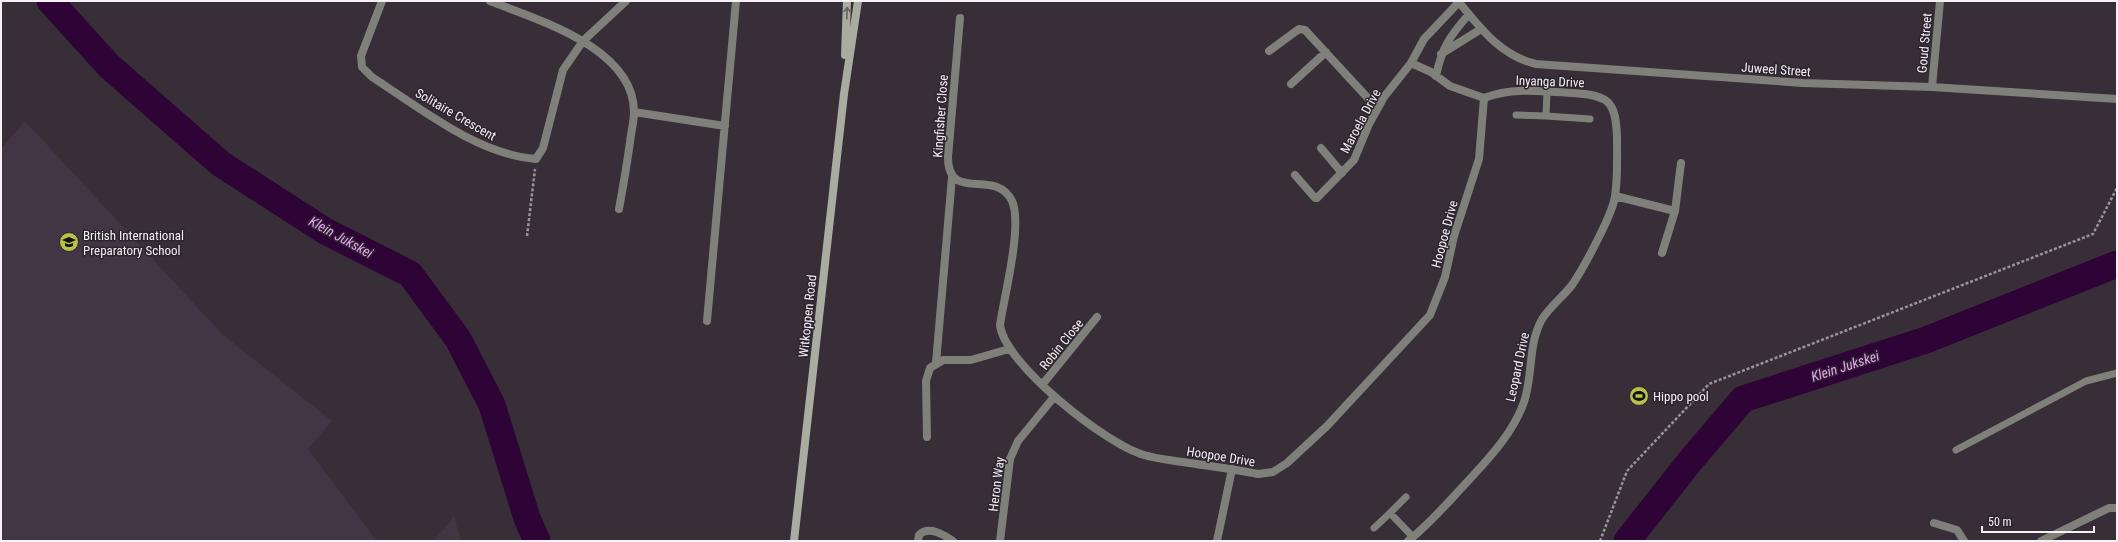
<svg xmlns="http://www.w3.org/2000/svg" width="2118" height="542" font-family="'Roboto Condensed',sans-serif">
  <rect width="100%" height="100%" fill="#372e38"/>
  <path fill="#423645" d="M25,121L222,334L332,421L308,449L377,541H1V149Z
    M454,517L461,541H433Z"/>
  <g fill="none" stroke-linecap="round" stroke-linejoin="round">
    <path stroke="#2e0336" stroke-width="27" d="M50,1L109,66L221,164L325,231L410,274L458,339L492,405L527,518L537,541
      M1627,541L1691,460L1743,399L1926,340L2117,264"/>
    <path stroke="#9a939b" stroke-width="2.5" stroke-dasharray="3 2" stroke-linecap="butt" d="M527,236L535,169
      M1600,541L1627,471L1709,384L2093,234L2117,188"/>
    <path stroke="#7f807a" stroke-width="7" d="M1516,115L1546,116L1547,92
      M1546,116L1590,119
      M1956,450L2086,381L2117,373
      M1390,513L1406,497
      M1374,528L1390,513L1413,537"/>
    <path stroke="#7f807a" stroke-width="8" d="M382,1L361,56L362,67L372,77C420,108 478,155 536,159L543,148L563,70L583,41L626,1
      M490,1C538,20 634,48 634,112C634,122 631,132 630,142C627,164 623,187 619,209
      M1458,1C1480,28 1501,56 1536,64L1803,83L1932,87L2117,99
      M960,18L948,157C948,204 996,167 1012,201C1023,225 1004,297 1000,325C1004,364 1107,445 1144,455C1157,459 1171,460 1183,462C1208,466 1233,469 1258,474L1273,472L1287,463L1327,426L1430,315L1445,277L1454,236L1479,159L1484,98
      M1269,51L1299,29L1305,30L1377,108
      M1441,54L1481,29
      M1411,63L1431,72L1450,86L1484,98
      M1436,76C1442,47 1450,36 1469,14
      M1291,84L1326,52
      M1932,87L1940,1
      M634,112L725,126
      M1321,148L1342,173
      M1295,175L1315,198H1317L1354,160L1369,124L1384,97L1411,63L1424,39L1459,2
      M1615,196L1675,211
      M1662,253L1675,211L1681,163
      M707,321L736,1
      M936,363L952,177
      M1042,385L1097,317
      M927,437L926,381L930,368L943,360H971L1009,349
      M1934,523L1957,530L1964,541
      M918,541L919,535C929,525 944,535 953,541
      M1000,541L1010,459L1018,441L1054,397
      M1217,541L1232,469
      M1408,541C1431,523 1449,501 1469,480C1490,457 1513,433 1524,402C1533,376 1528,346 1541,321C1548,308 1563,297 1572,285C1583,269 1613,214 1615,196C1618,177 1617,157 1617,138C1616,101 1609,95 1572,93C1542,91 1512,87 1484,98
      M2041,541L2109,508H2117"/>
    <path stroke="#aaaca2" stroke-width="8" d="M845,55L847,1
      M794,541L844,94L858,1"/>
  </g>
  <defs><path id="oneway-shaft" d="M-6 0H5M1.5-3L5.5 0L1.5 3" fill="none" stroke-width="1.6" stroke-linecap="round" stroke-linejoin="round"/></defs>
  <use stroke="#656262" href="#oneway-shaft" transform="translate(847 13) rotate(-88)"/>
  <defs>
    <g id="school-disc" transform="scale(1)"><circle r="9.5" fill="#b7c148" stroke="#2d252e"/><path d="M0-5L7-2L0 1L-7-2ZM-4 1L0 2.5L4 1V4Q0 6-4 4Z" fill="#111"/></g>
    <g id="stadium-disc" transform="scale(1)"><circle r="9.5" fill="#b7c148" stroke="#2d252e"/><path d="M0-5a6.5 5 0 1 0 0 10a6.5 5 0 1 0 0-10ZM-3.5-1.8h7v3.6h-7Z" fill="#111"/></g>
  </defs>
  <g fill-rule="evenodd">
    <use href="#school-disc" x="69" y="242"/>
    <use href="#stadium-disc" x="1639" y="396"/>
  </g>
  <g text-anchor="middle" stroke-width="3" stroke-linejoin="round" paint-order="stroke">
    <g font-size="13" fill="#f5eff6" stroke="#2d252e">
      <text transform="translate(1924 43) rotate(-85)" y="5">Goud Street</text>
      <text transform="translate(1776 69) rotate(4)" y="5">Juweel Street</text>
      <text transform="translate(1550 81) rotate(2)" y="5">Inyanga Drive</text>
      <text transform="translate(456 114) rotate(30)" y="5">Solitaire Crescent</text>
      <text transform="translate(940 116) rotate(-86)" y="5">Kingfisher Close</text>
      <text transform="translate(1360 121) rotate(-62)" y="5">Maroela Drive</text>
      <text transform="translate(1444 234) rotate(-75)" y="5">Hoopoe Drive</text>
      <text transform="translate(807 316) rotate(-84)" y="5">Witkoppen Road</text>
      <text transform="translate(1061 344) rotate(-51)" y="5">Robin Close</text>
      <text transform="translate(1517 367) rotate(-78)" y="5">Leopard Drive</text>
      <text transform="translate(1221 456) rotate(9)" y="5">Hoopoe Drive</text>
      <text transform="translate(996 484) rotate(-83)" y="5">Heron Way</text>
    </g>
    <g font-size="13" fill="#f5eff6" stroke="#2d252e" text-anchor="start">
      <text x="83" y="240">British International<tspan x="83" dy="15">Preparatory School</tspan></text>
      <text x="1653" y="401">Hippo pool</text>
    </g>
    <g font-size="14" font-style="italic" fill="#ee9efc" stroke="#2d252e">
      <text transform="translate(341 237) rotate(29)" y="5">Klein Jukskei</text>
      <text transform="translate(1845 366) rotate(-18)" y="5">Klein Jukskei</text>
    </g>
  </g>
  <rect width="2118" height="542" fill="none" stroke="#f5eff6" stroke-width="4"/>
  <path d="M1982 526v6h112v-6" fill="none" stroke="#f5eff6" stroke-width="2"/>
  <text x="1988" y="526" font-size="12" fill="#f5eff6" stroke="#2d252e" stroke-width="3" paint-order="stroke">50 m</text>
</svg>
